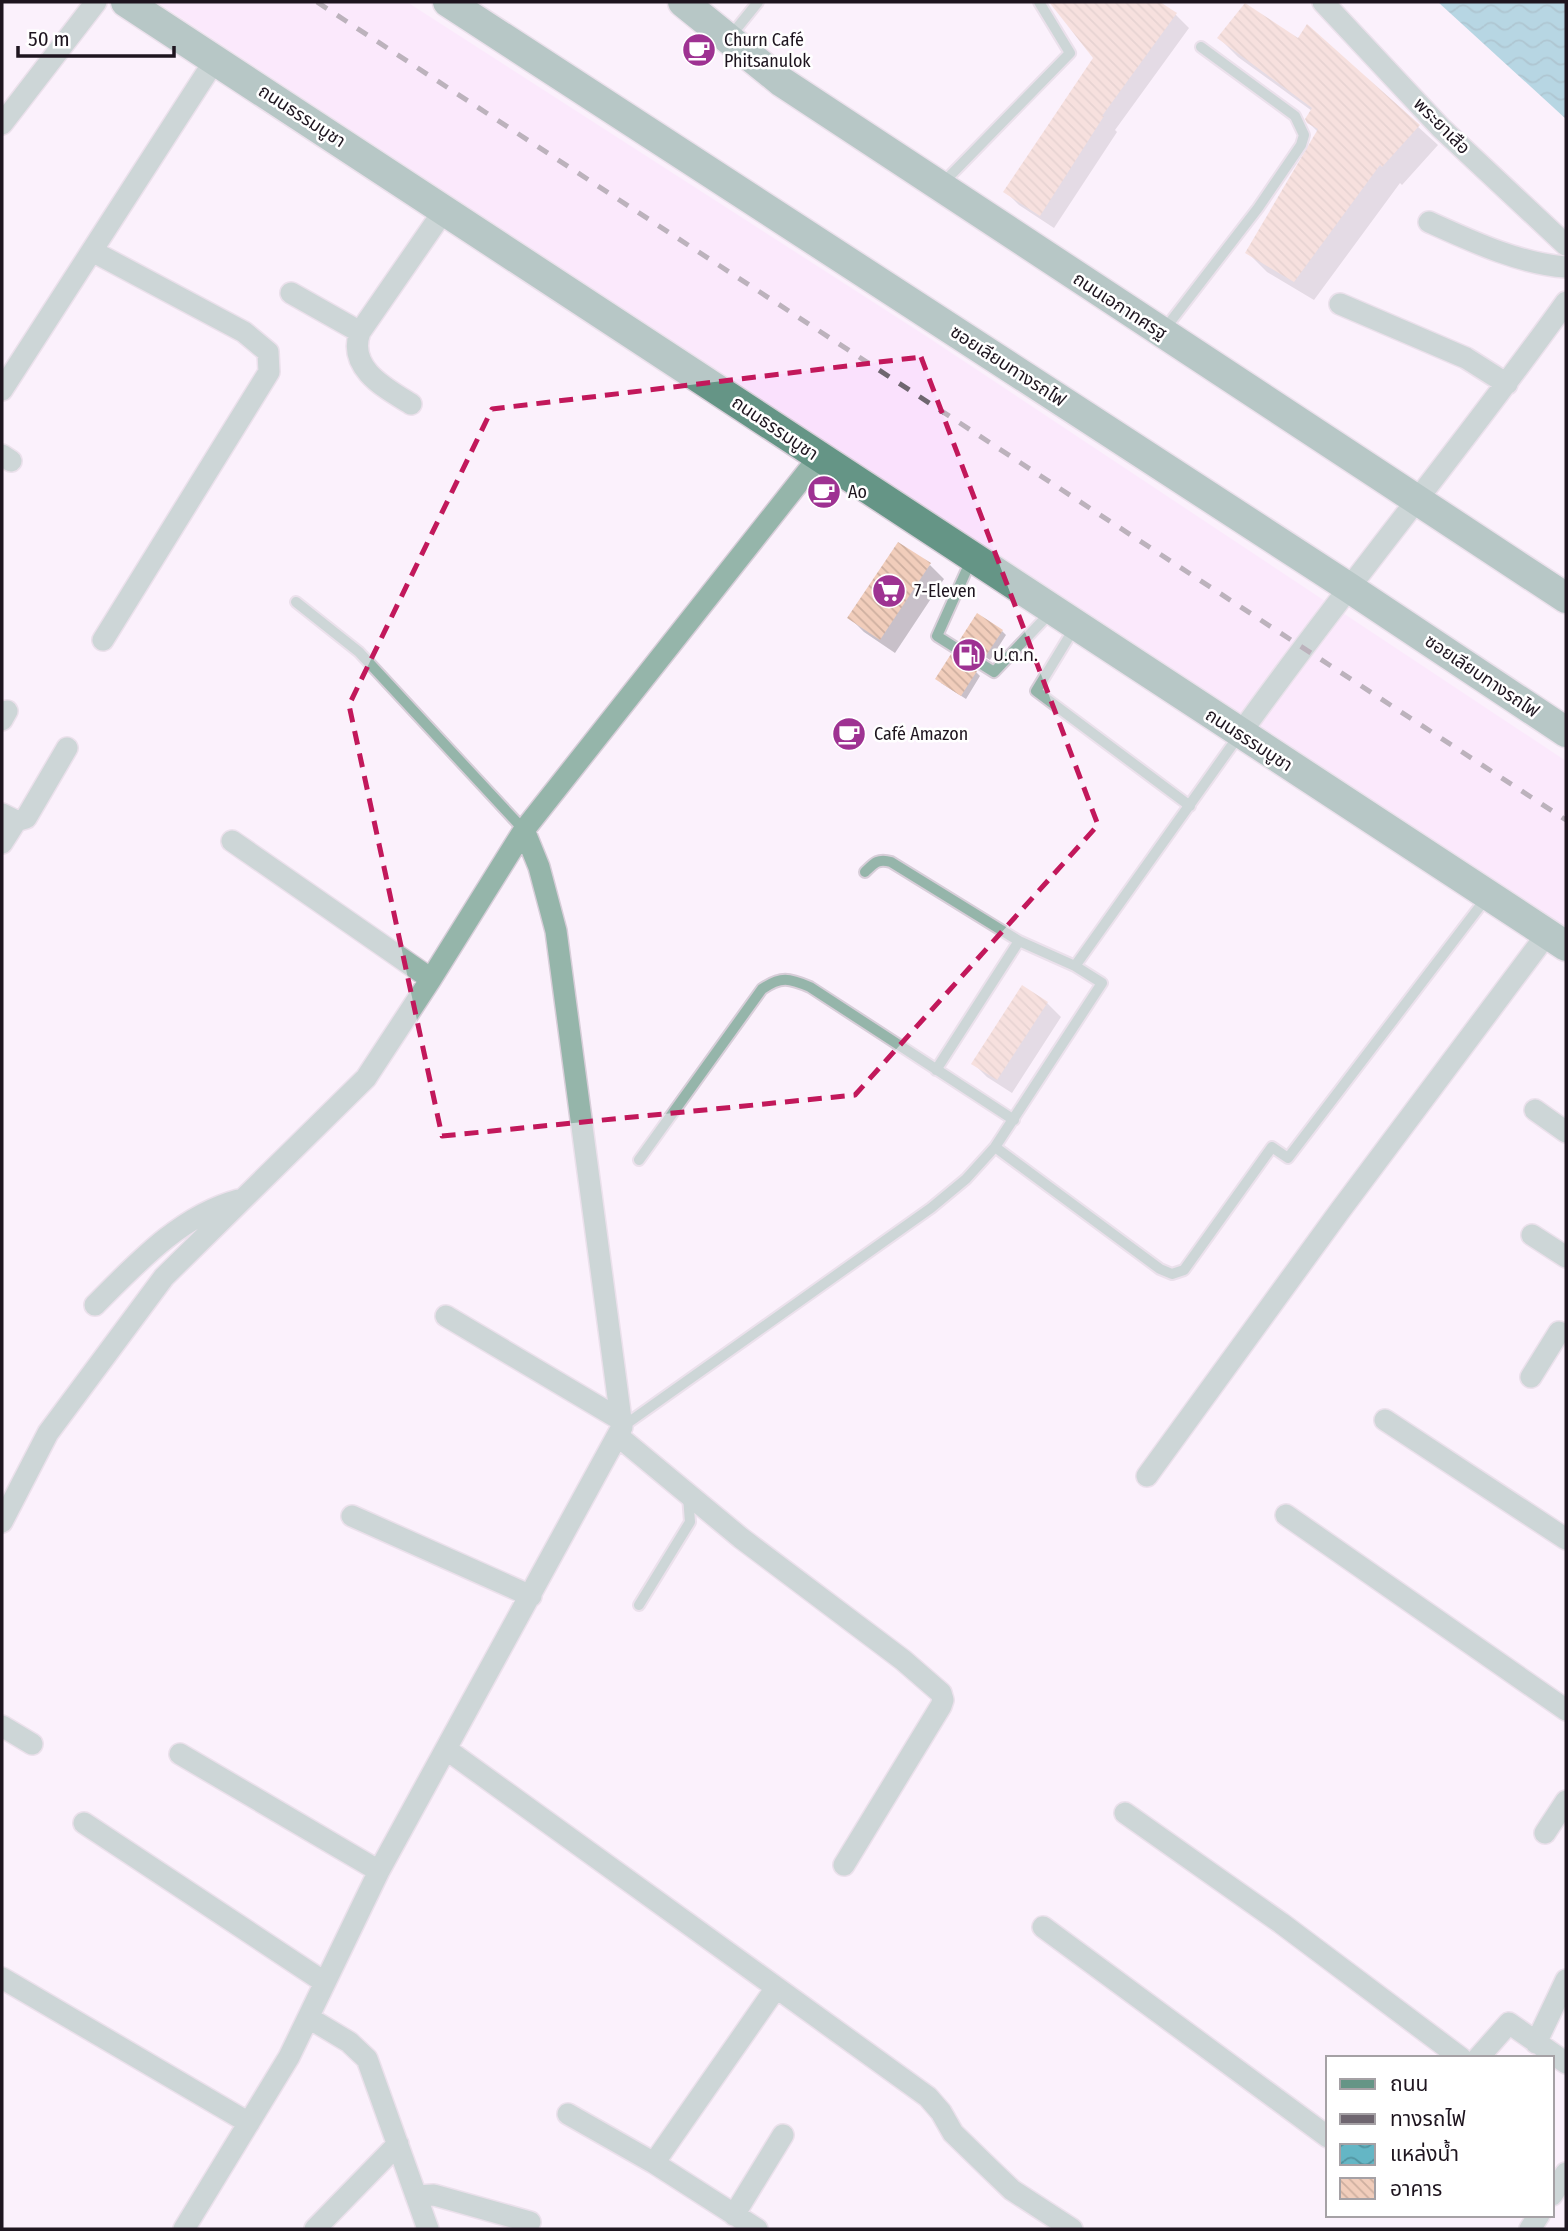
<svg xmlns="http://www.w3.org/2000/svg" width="1568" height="2231" font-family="'Fira Sans Condensed','Noto Sans Thai',sans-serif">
  <defs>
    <pattern id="water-waves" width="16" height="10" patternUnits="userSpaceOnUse" patternTransform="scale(1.75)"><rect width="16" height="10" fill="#64b6c5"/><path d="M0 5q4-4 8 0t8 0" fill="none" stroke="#52939f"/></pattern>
    <pattern id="building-back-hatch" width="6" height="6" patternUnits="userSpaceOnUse" patternTransform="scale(1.75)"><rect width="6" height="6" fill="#f1cdbb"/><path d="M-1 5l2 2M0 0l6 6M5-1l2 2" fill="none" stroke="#ceafa0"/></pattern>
  </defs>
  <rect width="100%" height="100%" fill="#fbf1fc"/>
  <path fill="#fae1fd" d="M157,2H407L926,336L1566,761V931Z"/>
  <path fill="url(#water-waves)" d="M1438,2H1566V119Z"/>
  <path fill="#0003" d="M1054,2H1157L1176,15L1189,28L1115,130L1117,132L1054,228L1019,205L1005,191L1095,58L1052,3Z
    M1307,26L1438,145L1402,185L1400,183L1314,300L1267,272L1248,253L1318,132L1308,122L1312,111L1238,57L1219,38L1298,41Z
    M930,565L944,579L895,653L864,632L850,618Z
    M1002,631L1006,635L990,660L965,644Z
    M976,672L980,676L966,699L941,683Z
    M1047,1003L1061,1017L1012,1093L987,1077L973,1063Z"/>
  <path fill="url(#building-back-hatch)" d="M1049,2H1160L1177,13L1102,116H1104L1040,216L1003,192L1093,58Z
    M1245,3L1298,38L1307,24L1420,125L1382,167L1380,165L1294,282L1245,253L1318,129L1307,123L1305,119L1312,108L1217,38Z
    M898,542L931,563L880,640L847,618Z
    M977,613L1003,630L985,657L959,641Z
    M951,654L977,671L961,696L935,679Z
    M1022,985L1048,1002L997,1080L971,1064Z"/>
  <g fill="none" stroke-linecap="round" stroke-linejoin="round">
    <g stroke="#d8ced9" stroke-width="14">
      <path id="lane" d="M729,38L758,2
        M941,185L1070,53L1039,2
        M1164,330L1258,208L1301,145L1304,135L1295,116L1201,47
        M972,558L937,636L994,672L1052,611
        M296,602L359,652L524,830
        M1075,627L1036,691L1190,806
        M865,872C874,863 878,858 891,862L1019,941L1075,966
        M936,1070L1019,941
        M995,1147L1160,1269L1172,1274L1184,1270L1272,1147L1288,1158L1487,897
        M639,1160L762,989C781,976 789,978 810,987L1014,1120
        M622,1427L931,1208L966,1179L995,1147L1102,983L1075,966L1240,734
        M639,1605L690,1522L688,1496"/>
    </g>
    <g stroke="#d8ced9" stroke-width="24">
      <path id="street" d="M1323,2L1441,128L1566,245
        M2,124L96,2
        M1429,222C1471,241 1520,264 1566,267
        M92,251L244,332L268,352L269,372L103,640
        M291,293L360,332L445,209
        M1340,304L1466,358L1507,384
        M360,332C347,368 385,388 411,404
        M2,390L215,60
        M2,455L11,461
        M2,720L7,711
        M1240,734C1345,587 1461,449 1566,302
        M2,814L16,821L2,843
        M16,821L26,818L29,813L67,748
        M232,841L431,979
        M1535,1110L1566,1132
        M1532,1235L1566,1257
        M95,1305C137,1263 180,1216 238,1200
        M446,1316L621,1420
        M1531,1377L1559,1332
        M1385,1420L1566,1539
        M618,1436L741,1538L903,1660L941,1693L943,1700L941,1706L844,1865
        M1147,1476L1339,1212L1547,934
        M1286,1515L1566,1710
        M352,1516L531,1596
        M2,1522L48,1433L164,1277L366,1078L431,979L524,830L819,457
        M2,1726L32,1744
        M446,1749L928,2097L941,2112L953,2133L988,2167L1012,2190L1072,2229
        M180,1754L379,1871
        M1125,1813L1281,1923L1461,2058
        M84,1823L324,1982
        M1545,1833L1566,1801
        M1043,1927L1328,2137
        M2,1978L249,2123
        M309,2018L349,2042L367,2059L428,2229
        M1536,2043L1566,1980
        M1478,2058L1509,2023L1566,2063
        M568,2114L654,2163
        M1552,2195L1566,2173
        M416,2196L434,2195L530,2222
        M734,2215L783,2135
        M184,2229L289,2057L379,1871L622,1427L556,931L539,867L524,830
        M315,2229L398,2144
        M757,2229L654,2163L776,1988
        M1530,2229L1539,2215"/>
    </g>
    <g stroke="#d8ced9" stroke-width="33">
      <path id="secondary" d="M126,2L1566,946
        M448,2L1348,587L1566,732
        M683,2L782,82L1566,598"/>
    </g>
    <use href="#lane" stroke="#95b5aa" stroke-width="10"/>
    <use href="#street" stroke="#95b5aa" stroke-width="21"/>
    <use href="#secondary" stroke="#659586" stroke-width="30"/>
    <path stroke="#6f6670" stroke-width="5" stroke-dasharray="12 12" stroke-linecap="butt" d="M317,2L1566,820"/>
  </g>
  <path d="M0 0H1568V2231H0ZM921,357L1098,825L855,1095L442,1136L349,705L492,409Z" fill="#fbf1fc" fill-opacity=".55" fill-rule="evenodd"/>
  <path fill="none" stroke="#c2185b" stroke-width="5" stroke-dasharray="14 9" stroke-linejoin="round" d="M921,357L1098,825L855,1095L442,1136L349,705L492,409Z"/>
  <defs>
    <g id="cafe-disc" transform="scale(1.75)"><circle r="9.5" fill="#9e3292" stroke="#fff"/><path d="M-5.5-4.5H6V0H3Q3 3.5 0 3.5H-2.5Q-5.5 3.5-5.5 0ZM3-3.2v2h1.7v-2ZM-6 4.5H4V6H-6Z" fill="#fff"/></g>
    <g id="supermarket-disc" transform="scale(1.75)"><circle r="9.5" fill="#9e3292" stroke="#fff"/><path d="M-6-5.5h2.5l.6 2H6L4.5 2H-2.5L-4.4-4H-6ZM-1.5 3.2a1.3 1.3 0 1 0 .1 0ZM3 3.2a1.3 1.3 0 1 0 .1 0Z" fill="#fff"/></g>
    <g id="fuel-disc" transform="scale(1.75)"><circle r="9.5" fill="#9e3292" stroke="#fff"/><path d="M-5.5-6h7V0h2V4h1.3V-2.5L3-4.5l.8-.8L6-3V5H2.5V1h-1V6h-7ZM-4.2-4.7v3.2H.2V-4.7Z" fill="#fff"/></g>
  </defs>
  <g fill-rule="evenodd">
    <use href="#cafe-disc" x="699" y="50"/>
    <use href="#cafe-disc" x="824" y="492"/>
    <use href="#supermarket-disc" x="889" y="591"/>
    <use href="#fuel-disc" x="969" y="655"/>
    <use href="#cafe-disc" x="849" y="734"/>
  </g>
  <g text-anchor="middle" stroke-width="5" stroke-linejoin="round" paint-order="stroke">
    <g font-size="18" fill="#1e151f" stroke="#fff" text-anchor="start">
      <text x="724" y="46">Churn Café<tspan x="724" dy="21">Phitsanulok</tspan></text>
      <text x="848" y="498">Ao</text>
      <text x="914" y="597">7-Eleven</text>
      <text x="993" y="661">ป.ต.ท.</text>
      <text x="874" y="740">Café Amazon</text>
    </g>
    <g font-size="18" fill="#1e151f" stroke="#fff">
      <text transform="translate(302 116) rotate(33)" y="6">ถนนธรรมบูชา</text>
      <text transform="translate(1442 126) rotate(45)" y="6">พระยาเสือ</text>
      <text transform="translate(1120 306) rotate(33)" y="6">ถนนเอกาทศรฐ</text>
      <text transform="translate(1008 366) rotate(33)" y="6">ซอยเลียบทางรถไฟ</text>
      <text transform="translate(775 428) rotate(34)" y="6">ถนนธรรมบูชา</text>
      <text transform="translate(1482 676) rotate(34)" y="6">ซอยเลียบทางรถไฟ</text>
      <text transform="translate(1249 740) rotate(33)" y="6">ถนนธรรมบูชา</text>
    </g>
  </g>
  <rect width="1568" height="2231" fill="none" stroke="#1e151f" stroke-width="7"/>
  <rect x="1326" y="2056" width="228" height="161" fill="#ffffff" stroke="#a5a1a5" stroke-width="2"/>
  <rect x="1340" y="2079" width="35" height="10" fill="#659586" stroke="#a5a1a5" stroke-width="2"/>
  <text x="1390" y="2091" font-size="21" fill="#1e151f">ถนน</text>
  <rect x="1340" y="2114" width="35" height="10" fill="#6f6670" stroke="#a5a1a5" stroke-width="2"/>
  <text x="1390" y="2126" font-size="21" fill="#1e151f">ทางรถไฟ</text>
  <rect x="1340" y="2144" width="35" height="21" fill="url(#water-waves)" stroke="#a5a1a5" stroke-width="2"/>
  <text x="1390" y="2161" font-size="21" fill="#1e151f">แหล่งน้ำ</text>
  <rect x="1340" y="2178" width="35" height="21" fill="url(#building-back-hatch)" stroke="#a5a1a5" stroke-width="2"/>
  <text x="1390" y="2196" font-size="21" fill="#1e151f">อาคาร</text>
  <path d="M18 46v10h156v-10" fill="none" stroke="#1e151f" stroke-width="3.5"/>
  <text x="28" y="46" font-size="21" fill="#1e151f" stroke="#ffffff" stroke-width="5" paint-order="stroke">50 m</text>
</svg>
